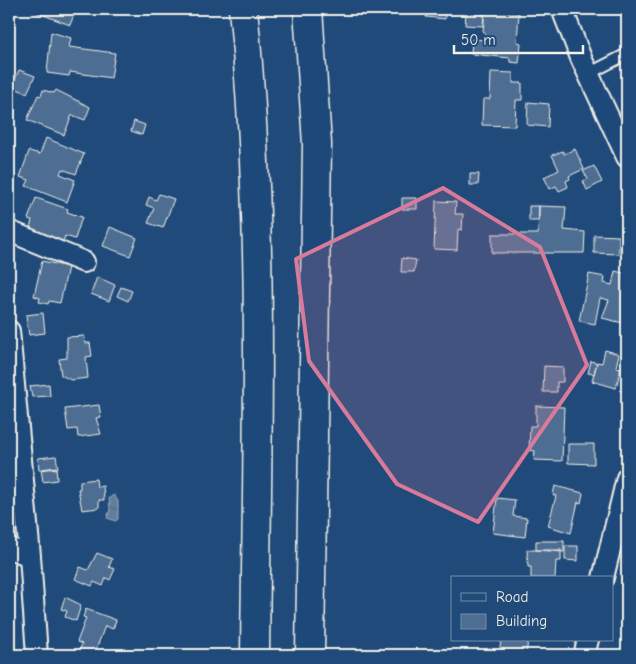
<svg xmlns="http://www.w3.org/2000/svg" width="636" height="664" font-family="'Comic Neue',sans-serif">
  <defs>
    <pattern id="water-waves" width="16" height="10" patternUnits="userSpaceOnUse" patternTransform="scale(1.25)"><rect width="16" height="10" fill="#627e9d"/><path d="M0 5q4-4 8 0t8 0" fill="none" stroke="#58687a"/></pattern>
  </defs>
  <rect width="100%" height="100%" fill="#1f4a7a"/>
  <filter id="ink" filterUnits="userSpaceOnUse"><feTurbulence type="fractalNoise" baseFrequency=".02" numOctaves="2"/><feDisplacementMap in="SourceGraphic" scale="10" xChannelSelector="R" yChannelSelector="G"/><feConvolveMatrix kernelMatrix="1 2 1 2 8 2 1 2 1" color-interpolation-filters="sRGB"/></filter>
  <g filter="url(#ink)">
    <path fill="url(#water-waves)" stroke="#9cacbb" d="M114,495L118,501V519L116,521L107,518L110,510L109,498Z"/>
    <path fill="#4d6e92" stroke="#f4f1e8" d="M34,9H71V11L75,12L70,25L33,11Z
      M426,9H446L445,19L426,17Z
      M485,9L519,13L517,42L521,43L519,63L510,62V58L471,54L472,39L485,40V32H483Z
      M466,12L484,14L483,26L465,25Z
      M51,32L71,38L69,47L115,53L111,78L70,72L69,76L47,73Z
      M19,70L35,76L27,93L12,87Z
      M491,72L513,73V83H522V100H516L515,126L482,125L483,99H490Z
      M43,90L54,93L56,90L90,107L85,120L72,115L64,135L27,120L38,95L41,96Z
      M528,102L549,104L548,127L527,125Z
      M134,121L145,125L142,135L131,131Z
      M46,138L84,154L76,174L62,169L60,174L75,180L67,202L26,186L29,180L20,177L29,151L40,154Z
      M575,149L584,169L569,176L570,179L566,181L568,187L559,191L556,186L550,189L544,177L559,170L552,155L563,151L564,154Z
      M594,166L602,182L587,190L583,181L588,179L583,171Z
      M470,174H479L478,185H470Z
      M159,194L174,199L163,228L148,223L154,208L146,205L149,197L156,200Z
      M36,198L68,209L67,212L82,217L75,239L65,236L61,248L28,236L32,220L28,219Z
      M402,198H417V209H402Z
      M436,201L456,202L455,214H463L462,230L458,229L457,250L434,249Z
      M529,206H539V221H529Z
      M539,206L566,207L564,230L585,232L584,253H492V234H538Z
      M110,227L137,238L130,256L103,246Z
      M594,235L619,236V254L594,253Z
      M402,258L416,260L414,272H401Z
      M42,261L68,267L60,303L49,301L48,304L39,302L40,298L34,296Z
      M615,271L627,274V324L602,318L609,300L600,298L595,324L579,321L589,274L605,277L604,283L612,285Z
      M97,277L115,285L109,301L91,294Z
      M121,287L132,291L128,301L117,296Z
      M43,313L45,333L29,335L26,315Z
      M84,336L85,343H90L92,356L86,357L88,378L71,380L61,375L59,359L67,358V337Z
      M605,350L619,354L616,367L621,368L616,388L592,381L597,362L602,363Z
      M591,361L597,363L594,374L588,373Z
      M544,366L563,367V382H557V392H543Z
      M49,384L50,396L32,397L30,386Z
      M99,405L101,417L96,418L101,434L78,437L77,429L68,430L65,409Z
      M536,406L564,407L562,461L534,460L535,451L529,450L530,426H536Z
      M568,444H594V464L568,463Z
      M56,456L58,468L39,470L38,458Z
      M56,467L57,480L43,482L41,469Z
      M96,479L97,487L103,486L104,500H99V508L82,510L78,489H80V481Z
      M555,486L583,493L581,503L578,502L571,533L548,526L556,496L553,495Z
      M497,498L515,500L513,516L527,518L525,537L493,533Z
      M536,541H564V552L536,550Z
      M565,546H578V561L565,560Z
      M527,550H561V561H556L555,578H531V567H528Z
      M97,553L112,559L109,567L115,569L110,580L106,578L103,586L94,582L92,586L75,579L80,567L88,570Z
      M65,597L81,605L76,621L65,617L67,611L61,609Z
      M86,609L116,620L113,629L105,626L94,655H81L82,652L79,651L82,644L77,642L86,618L83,617Z
      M501,640H528L526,655H499Z"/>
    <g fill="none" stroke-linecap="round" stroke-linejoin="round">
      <g stroke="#f4f1e8" stroke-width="14">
        <path id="lane" d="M588,74L627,54"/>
      </g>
      <g stroke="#f4f1e8" stroke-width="24">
        <path id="street" d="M562,9L581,58L627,157
          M9,231L84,262
          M9,331L30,556L37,655
          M9,548L30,556
          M603,578L627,478
          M584,655L588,640"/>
      </g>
      <g stroke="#f4f1e8" stroke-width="31">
        <path id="highway" d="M243,9C265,223 257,440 255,655
          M308,9L317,144L310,655"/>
      </g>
      <use href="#lane" stroke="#1f4a7a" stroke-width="10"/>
      <use href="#street" stroke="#1f4a7a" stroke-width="20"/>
      <use href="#highway" stroke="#1f4a7a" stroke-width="28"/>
    </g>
  </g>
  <path fill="#d87a9a" fill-opacity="0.2" stroke="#d87a9a" stroke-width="4" stroke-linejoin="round" d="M443,188L540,247L587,365L478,522L397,484L309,361L296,259Z"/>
  <rect width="636" height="664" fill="none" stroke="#1f4a7a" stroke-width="30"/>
  <rect x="15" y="15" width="606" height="634" fill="none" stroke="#f4f1e8" stroke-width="2" filter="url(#ink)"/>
  <rect x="451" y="576" width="162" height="65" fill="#1f4a7a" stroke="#748da6"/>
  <rect x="461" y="593" width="25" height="8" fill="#1f4a7a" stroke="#748da6"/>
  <text x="496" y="602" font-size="15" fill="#f4f1e8">Road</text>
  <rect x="461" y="614" width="25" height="15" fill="#4d6e92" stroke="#748da6"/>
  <text x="496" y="626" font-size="15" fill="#f4f1e8">Building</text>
  <path d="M454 45v8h129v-8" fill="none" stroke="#f4f1e8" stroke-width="2.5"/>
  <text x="461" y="45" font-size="15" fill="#f4f1e8" stroke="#1f4a7a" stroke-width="4" paint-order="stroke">50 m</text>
</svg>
